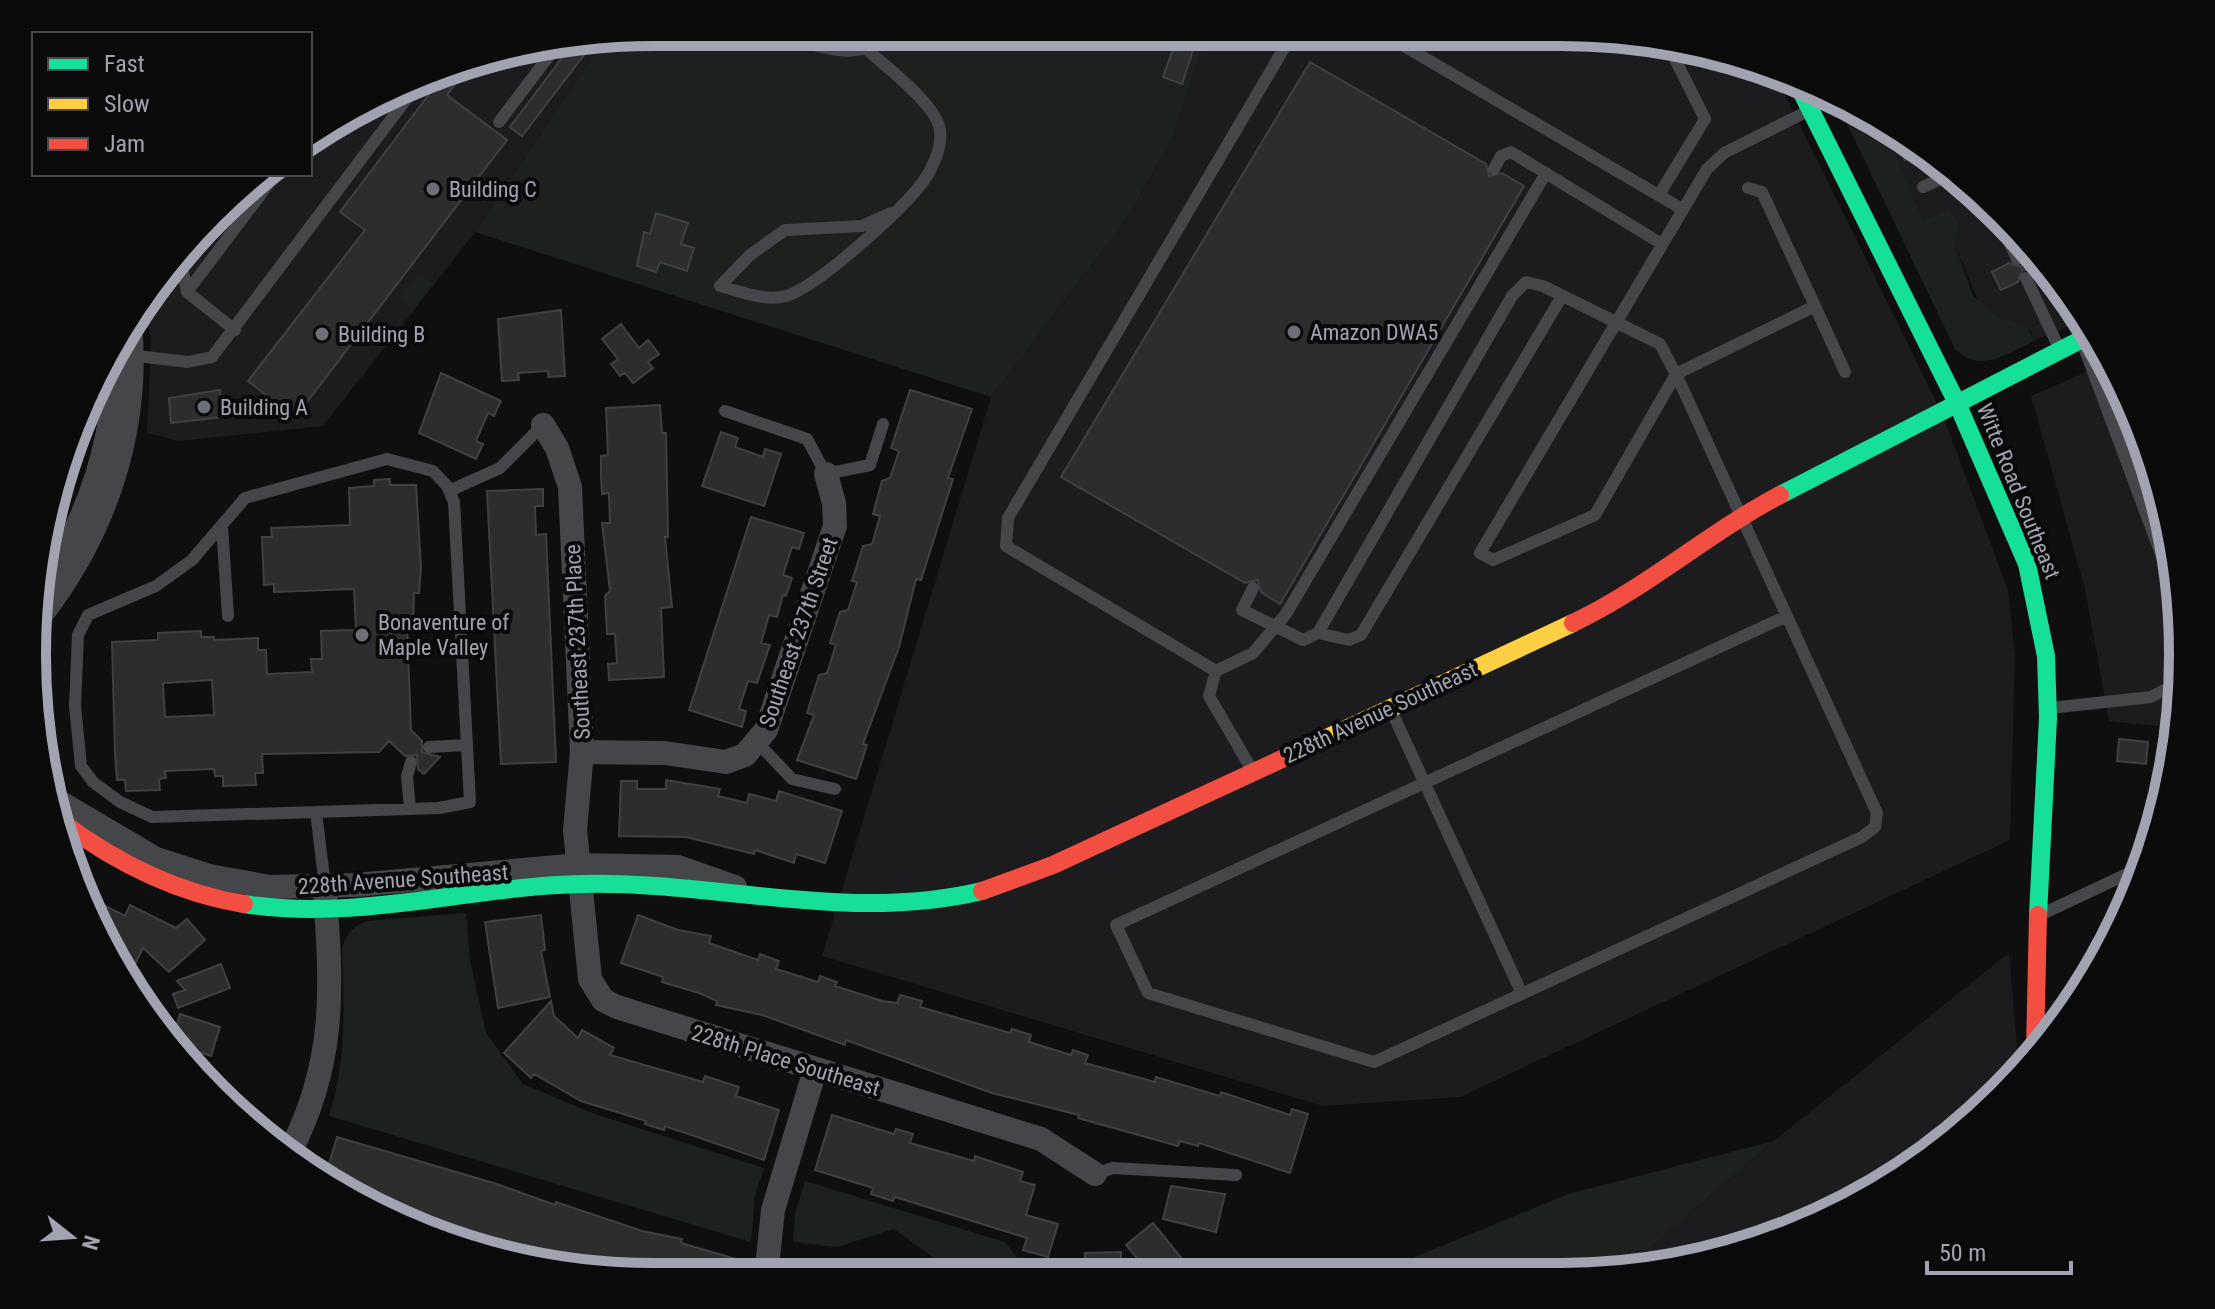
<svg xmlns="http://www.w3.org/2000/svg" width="2215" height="1309" font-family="'Roboto Condensed',sans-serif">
  <rect width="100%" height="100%" fill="#0f0f10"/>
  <path fill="#1c1c1e" d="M1207,33H1602L1761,65L1773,71L1942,413L2008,590L2015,655L2010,840L1460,1097L1323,1106L822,956L991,397L1122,226L1170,143Z
    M604,40L475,232L323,426L179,441L147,433L151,340L144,301L263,174H310V142L455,65Z
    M1884,126L1907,137L2001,215L2084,319L2034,341L2031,331L1995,315L1979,303L1954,243L1923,222Z
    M2107,363L2136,417L2171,534L2183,655L2172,763L2163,768L2165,727L2109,721L2085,589L2031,396Z
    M2009,953L2019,1068L1971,1122L1872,1193L1760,1244L1623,1271L1774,1141Z"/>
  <path fill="#1c211d" d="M655,32L1207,33L1170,143L1122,226L991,397L475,232L604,40Z
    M1837,103L1884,126L1923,221L1949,210L1959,223L1954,243L1973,296L1995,315L2027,327L2034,341C2006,354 1981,374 1955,349Z
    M418,273L432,283L412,309L398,298Z
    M466,913L470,961L486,1033L523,1084L595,1114L764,1168L755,1196L751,1242L329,1116C347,1060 344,1005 342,947C348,932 353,927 367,921Z
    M1774,1141L1623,1271L1602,1276H1369L1568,1194Z
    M805,1181L1005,1242L1031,1276H959L894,1229L837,1247L793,1242L795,1214Z"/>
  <path fill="#2d2d2e" stroke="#3f4043" stroke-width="2" fill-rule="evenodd" d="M594,42L522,136L510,127L571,46Z
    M1175,44L1193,50L1182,84L1163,77Z
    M472,62L447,95L507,140L301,410L286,411L248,381L365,230L340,212L448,69Z
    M1310,62L1486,164L1489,176L1502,173L1524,186L1280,604L1261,592L1258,580L1245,583L1061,477Z
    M1889,128L1907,137L1924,151L1905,160Z
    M656,213L688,223L681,244L694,248L687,271L660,262L656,272L637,266L644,232L650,234Z
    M2032,252L2045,269L2034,274L2028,269L2022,270L2018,282L2001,290L1992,272L2009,263L2021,267L2025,255Z
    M561,310L565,376L548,377V371L518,373L519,380L502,381L498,319Z
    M621,324L639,348L648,340L659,354L648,362L653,368L633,383L625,373L620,376L611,364L618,359L602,339Z
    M441,373L501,401L494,416L488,413L476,441L483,444L476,459L419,433Z
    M220,390L223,417L171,423L169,398Z
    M910,390L972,409L948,478L953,479L921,580L916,579L899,647L863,744L867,745L856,779L797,760L814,715L807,713L819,675L827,673L836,645L830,643L840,612L848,610L857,582L852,581L863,546L872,544L880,516L873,514L882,481L890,478L899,451L891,448Z
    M660,405L662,433H666L668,537H665L672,607L661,608L664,677L609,680L608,664L617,663L615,634H607L605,596L610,591L602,523H610L609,493L602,494L601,476V456L608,455L606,408Z
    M721,432L738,438L735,447L763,457L765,449L781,454L764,506L702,486Z
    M390,479V485H416L421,568L419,593H414L413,625H407L411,730L422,741V752L440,757L424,774L418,769L417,755L405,756L389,741L379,752L262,754L263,773H255L256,785L223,786V776H215L214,769L165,771L166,778L159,779L160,790L126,791L125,780H117L115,753L112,642L158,640V633L201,631V637H214V640L258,638V650H266L267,674L312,672L311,659H322L321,631L356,630L354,589L274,592V584L264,585L262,537H272L271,528L350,525L349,488L374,486V480ZM212,680L214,715L165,717L163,683Z
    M543,489V506H535L536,535L546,534L556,762L501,764L487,491Z
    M751,517L804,533L799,549L792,547L783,575L792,578L786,596L783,595L777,617L769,615L761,643L770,645L757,683L748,681L739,709L746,711L742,727L689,710Z
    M2119,739L2148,742L2146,764L2117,761Z
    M666,780L720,789L718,796L747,803L749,794L776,801L779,791L842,811L825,863L796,854L794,863L755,850L754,854L686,837L619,836L621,781H637V789H666Z
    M88,897L125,916L130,905L176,928L187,919L205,940L169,972L143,948L135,964L119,955Z
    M541,915L545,950L541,951L550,997L498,1008L485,922Z
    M638,915L678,930L711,936L709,943L758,960L760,954L779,961L776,969L818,982L820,976L837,982L835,986L882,1001L897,1003L900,995L922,1001L920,1007L1010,1033L1012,1029L1031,1035L1029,1042L1071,1055L1073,1050L1088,1055L1085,1063L1155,1082L1156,1077L1220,1096L1221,1092L1290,1115L1292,1109L1308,1114L1290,1173L1199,1143L1198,1146L1180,1141L1178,1146L1078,1118L1079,1115L992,1093L846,1040L845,1045L762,1015L716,1005L717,1001L699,993L662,982L663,977L621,963Z
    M221,964L230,988L178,1008L173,994L185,990L177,981Z
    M551,1001L554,1016L578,1038L582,1030L614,1048L610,1055L703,1082L705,1076L739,1087L736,1096L779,1110L764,1160L665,1126L664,1130L645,1124L646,1121L581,1101L534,1074L531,1078L504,1053Z
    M180,1014L220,1027L211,1056L171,1043Z
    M832,1115L894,1134L896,1129L913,1134L910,1143L974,1161L975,1156L1023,1172L1020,1181L1035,1185L1026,1215L1058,1224L1048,1257L1023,1250L1027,1238L895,1197L893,1201L871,1194L873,1188L815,1170Z
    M337,1137L497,1184L555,1205L556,1202L642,1231L682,1239L681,1243L739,1260L734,1276H613L558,1264L494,1242L454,1234L455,1230L385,1210L324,1180Z
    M1171,1186L1225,1194L1216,1232L1163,1219Z
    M1153,1223L1187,1265L1173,1276H1152L1126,1245Z
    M1121,1252V1276H1085V1253Z"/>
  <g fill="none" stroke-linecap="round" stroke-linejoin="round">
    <path stroke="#454649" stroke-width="12" d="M1382,33L1682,209
      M862,45C883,65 936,103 940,130C943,148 930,174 919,187C898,213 817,287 786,296C765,302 740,291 720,286L750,255L785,230L862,226L891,213
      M499,122L555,48
      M1494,169L1501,156L1511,152L1662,244
      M1923,187L1951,174
      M1748,188L1762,192L1815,306L1676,374L1595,515L1493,560L1480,553L1707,169L1724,153L1810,110
      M245,193L268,180
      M1659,195L1705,119L1669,47
      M2000,214V222L2017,259
      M181,262L187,292
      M2026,278L2059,348
      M1815,306L1845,372
      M235,330L187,292L276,174
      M2082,342L2177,597
      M129,355L188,362L212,357L417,85
      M725,411L807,439L826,474L870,465L883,424
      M449,491L500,468L543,425
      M222,526L228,616
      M1253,588L1242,610L1303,640L1318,633L1512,296L1526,282L1543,286L1660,344L1676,374L1877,813L1875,827L1862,837L1374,1062L1148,993L1116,925L1787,616
      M1318,633L1349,640L1361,635L1562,296
      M1216,671L1006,546L1008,518L1293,33
      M2050,708L2151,697L2172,686L2182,669
      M1391,710L1522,994
      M758,743L792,779L835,789
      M429,747L467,745
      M1252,770L1209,696L1216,671L1253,653L1286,614L1546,173
      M410,809L407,776L411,762
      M316,812L152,817L120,802L93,782L81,766L75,706L78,635L88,615L156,586L192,560L245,498L387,459L433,471L447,486L454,502L470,802L439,808L316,812L325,886
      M2040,915L2144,866
      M1095,1174L1113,1168L1236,1175"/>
    <path stroke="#454649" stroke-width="24" d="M795,32C828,43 854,54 884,32
      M543,425L557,448L570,487L582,752L575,830L590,979L603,1000L617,1007L1041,1139L1095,1174
      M43,586C90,518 116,436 115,353
      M38,619C105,534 140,431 130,323
      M582,752L665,753L726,762L745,755L766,730L835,526L834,503L826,474
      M56,800L156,859L209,876L270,887L356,885L579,865L678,867L735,887
      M289,1154C336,1063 332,992 325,893
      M766,1276L773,1210L815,1070"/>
    <path stroke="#16e098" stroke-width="18" d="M1797,83L1957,403L2027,564L2046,656L2048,718L2038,915
      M1780,495L2092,334
      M244,904C357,922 470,886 583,884C718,881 847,923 982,891"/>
    <path stroke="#ffcf43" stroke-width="18" d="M1284,758L1573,623"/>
    <path stroke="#f24e42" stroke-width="18" d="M1573,623C1647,588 1708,533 1780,495
      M60,821C115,862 175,893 244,904
      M982,891L1053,865L1284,758
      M2035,1050L2038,915"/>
  </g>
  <g fill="#6e7078" stroke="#0a0a0b" stroke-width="3">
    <circle cx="433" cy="189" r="8"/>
    <circle cx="1294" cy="332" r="8"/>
    <circle cx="322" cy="334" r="8"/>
    <circle cx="204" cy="407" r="8"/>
    <circle cx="362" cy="635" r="8"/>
  </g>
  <g text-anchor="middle" stroke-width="8" stroke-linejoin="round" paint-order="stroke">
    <g font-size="22" fill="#a1a4b0" stroke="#0a0a0b" text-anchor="start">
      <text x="449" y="197">Building C</text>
      <text x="1310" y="340">Amazon DWA5</text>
      <text x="338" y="342">Building B</text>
      <text x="220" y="415">Building A</text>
      <text x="378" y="630">Bonaventure of<tspan x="378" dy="25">Maple Valley</tspan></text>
    </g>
    <g font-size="22" fill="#a1a4b0" stroke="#0a0a0b">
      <text transform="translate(2019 491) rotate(68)" y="8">Witte Road Southeast</text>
      <text transform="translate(798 632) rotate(-71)" y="8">Southeast 237th Street</text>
      <text transform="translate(577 642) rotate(-93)" y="8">Southeast 237th Place</text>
      <text transform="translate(1380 712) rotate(-25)" y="8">228th Avenue Southeast</text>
      <text transform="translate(403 879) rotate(-4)" y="8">228th Avenue Southeast</text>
      <text transform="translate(786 1060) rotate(17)" y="8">228th Place Southeast</text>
    </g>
  </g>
  <path d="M0 0H2215V1309H0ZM654 46H1561A608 608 0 0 1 2169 654V655A608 608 0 0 1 1561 1263H654A608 608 0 0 1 46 655V654A608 608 0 0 1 654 46Z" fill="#0a0a0b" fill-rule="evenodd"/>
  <path fill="none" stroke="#a1a4b0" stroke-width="10" d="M654 46H1561A608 608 0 0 1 2169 654V655A608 608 0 0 1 1561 1263H654A608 608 0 0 1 46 655V654A608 608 0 0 1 654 46Z"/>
  <rect x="32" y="32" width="280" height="144" fill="#0a0a0b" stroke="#46484d" stroke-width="2"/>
  <rect x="48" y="58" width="40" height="12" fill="#16e098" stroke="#46484d" stroke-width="2"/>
  <text x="104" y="72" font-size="24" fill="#a1a4b0">Fast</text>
  <rect x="48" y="98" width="40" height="12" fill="#ffcf43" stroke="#46484d" stroke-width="2"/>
  <text x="104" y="112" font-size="24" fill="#a1a4b0">Slow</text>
  <rect x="48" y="138" width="40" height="12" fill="#f24e42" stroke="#46484d" stroke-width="2"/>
  <text x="104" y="152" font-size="24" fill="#a1a4b0">Jam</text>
  <g transform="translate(72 1237) rotate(107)" stroke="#0a0a0b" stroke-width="6" paint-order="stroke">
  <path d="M0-6L14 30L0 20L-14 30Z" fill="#a1a4b0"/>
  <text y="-12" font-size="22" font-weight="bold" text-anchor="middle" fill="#a1a4b0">N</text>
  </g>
  <path d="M1927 1261v12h144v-12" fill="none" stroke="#a1a4b0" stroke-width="4"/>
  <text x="1939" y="1261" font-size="24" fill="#a1a4b0" stroke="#0a0a0b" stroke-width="6" paint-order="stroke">50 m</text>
</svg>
